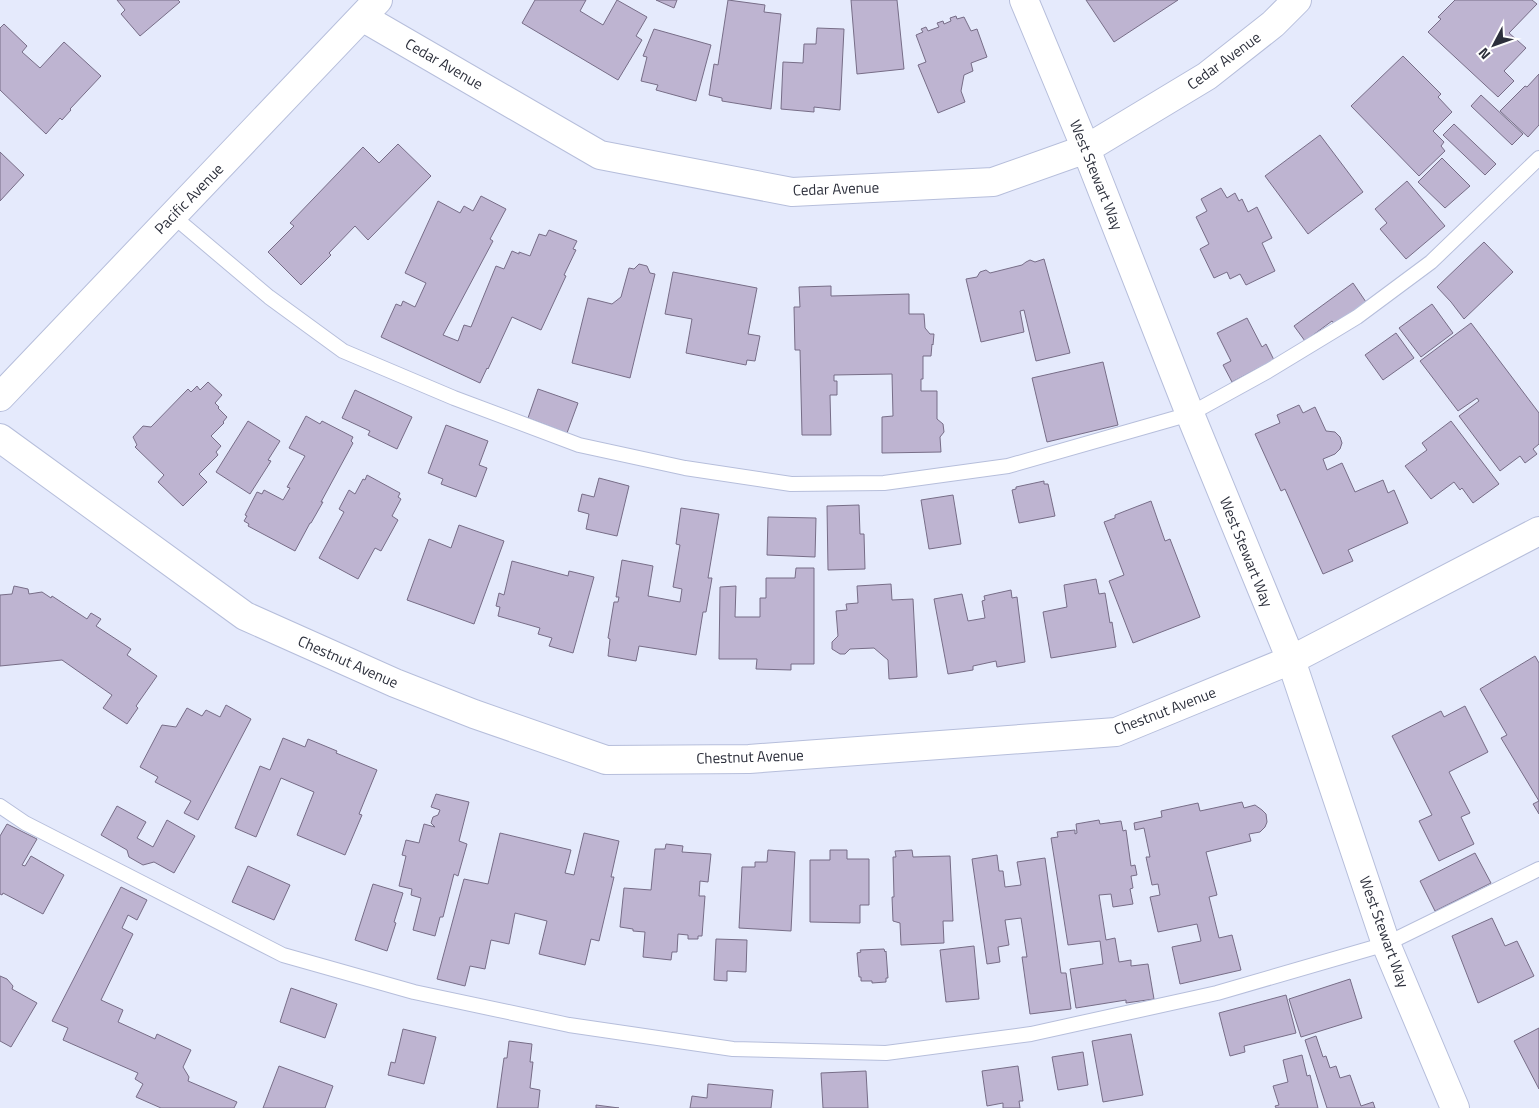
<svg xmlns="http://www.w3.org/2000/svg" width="1539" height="1108" font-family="'Titillium Web',sans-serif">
  <rect width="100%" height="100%" fill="#e5eafc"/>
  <path fill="#beb4d1" stroke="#776d87" d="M117,0H178L180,2L140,36L121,14L125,10Z
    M535,0H586L580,11L603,25L617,0L647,17L636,36L642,40L618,80L522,23Z
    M656,0H677L674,8Z
    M728,0L765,5L764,12L781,14L771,109L722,101V98L709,95L714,64L718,65Z
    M851,0H897L904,69L857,74Z
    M1086,0H1178L1114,42Z
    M1455,0H1532L1537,4L1509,33L1526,48L1504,71L1514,81L1498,97L1428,32L1441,19L1438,17Z
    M956,16L957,19L964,17L971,31L977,29L987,57L971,63L973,71L964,75L961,91L965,102L938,113L918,65L926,62L916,35L923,32L921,29L926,27L928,31L939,27L937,23L943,21L944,24L951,21L950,18Z
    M4,24L27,46L22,52L40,68L64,42L101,76L70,109L71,110L62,120L60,118L46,134L0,90V28Z
    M817,28L844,29L840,110L814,107V112L781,109L783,62L803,63L804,44H816Z
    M654,29L711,45L696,101L656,90L658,85L641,81L647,57L643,56Z
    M1403,56L1441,94L1438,97L1452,112L1433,131L1444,142L1441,146L1445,151L1419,176L1351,106Z
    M1539,74V125L1528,137L1500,111L1525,86L1527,87Z
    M1481,95L1523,134L1512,145L1471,106Z
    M1454,124L1496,164L1485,175L1443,135Z
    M1320,135L1363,192L1308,234L1265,176Z
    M398,144L431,176L368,240L355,226L329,253L331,255L301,285L268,252L294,226L290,223L363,147L379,163Z
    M0,152L24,175L0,201Z
    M1442,158L1470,186L1445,208L1418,182Z
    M1407,181L1445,226L1406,259L1380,229L1387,223L1375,209Z
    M1221,188L1227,198L1235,193L1239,201L1242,199L1248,212L1257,207L1272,238L1262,243L1275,271L1246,285L1240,274L1230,279L1227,272L1214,278L1200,249L1209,244L1196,217L1207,211L1201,199Z
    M481,196L506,209L490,239L493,241L443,335L458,341L464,325L471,327L496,266L504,269L512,251L519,254V252L530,256L539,234L546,236L549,230L577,241L573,249L576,250L564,275L566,276L541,330L512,317L488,369L487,368L480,383L381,337L396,304L401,306L403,301L415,307L426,283L405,273L438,201L460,213L464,206L473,211Z
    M1484,242L1513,272L1464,319L1451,302L1437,287Z
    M1044,259L1070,353L1036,361L1024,310L1020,311L1024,332L981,342L966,279L977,277L980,272L986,270L990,273L1022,265L1026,262L1030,260L1035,262Z
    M639,264L647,266L650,273L655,274L630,378L572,363L588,298L612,304L621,297L629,268L634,269Z
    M673,272L757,288L748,334L760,336L755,361L747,360L746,365L686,353L692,319L665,314Z
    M1353,283L1366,302L1335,325L1332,321L1305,341L1294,326Z
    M831,286V296L909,294V314H924L925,328L930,334H934L933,345L932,344L931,356H923V379H921V391H937V419L943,424L944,432L940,437L941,452L882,453V417L893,416L892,374L834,375V381H837V395H830L831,435H802L800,350H795L794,307H800L799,287Z
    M1432,304L1453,333L1421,357L1399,328Z
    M1247,318L1262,347L1266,344L1274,360L1232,382L1223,365L1231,361L1217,333Z
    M1471,323L1539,413V444L1533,449L1537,454L1525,463L1520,456L1500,471L1459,416L1479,401L1477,398L1458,411L1420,361Z
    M1396,333L1414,358L1383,380L1365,355Z
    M1103,362L1118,425L1047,442L1032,378Z
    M208,382L222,395L215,403L219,407L218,408L227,417L223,422L224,423L211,436L221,446L216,452L218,455L199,474L207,482L183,506L158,482L164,475L135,447L137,445L133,437L143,426L151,427L188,389L191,392L197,386L200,390Z
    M538,389L578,403L567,433L528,418Z
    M355,390L412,417L397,449L368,435L370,431L342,418Z
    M1299,405L1303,413L1315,407L1326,431L1335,432L1340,437L1342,443L1340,449L1335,454L1323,459L1327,470L1342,463L1355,492L1383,480L1388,493L1394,490L1408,523L1348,550L1353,561L1323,574L1285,489L1281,491L1255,434L1280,423L1277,415Z
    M306,416L320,424L322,421L353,437L351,441L353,443L321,502H323L311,523H310L295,551L248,526L249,524L244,521L247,516L245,515L257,492L262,494L264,490L283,500L290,488L287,487L305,456L289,448Z
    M248,421L280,441L268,460L271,461L250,494L216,472Z
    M1451,421L1499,484L1473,503L1462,488L1460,490L1454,482L1431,499L1405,466L1427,450L1422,443Z
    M446,425L488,441L479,465L487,468L476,497L441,484L443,479L428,473Z
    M367,475L400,493L398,497L401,499L392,516L398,520L381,551L375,548L358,579L319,558L344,512L339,509L349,490L355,494L363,479L365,480Z
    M599,478L629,486L617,536L586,529L589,514L578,511L582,494L594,497Z
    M1044,481V484H1048L1055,516L1019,523L1012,490L1016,489V487Z
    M953,495L961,544L929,549L921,500Z
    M1151,501L1165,541L1170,539L1200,617L1133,643L1109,581L1124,575L1104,522L1115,518V515Z
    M859,505L860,534H864L865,569L828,570L827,506Z
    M681,508L719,514L708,578H712L706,612H703L696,655L639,646L636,661L608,656L610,639L608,638L614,602H618L619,597H616L622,560L653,566L648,596L680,602L682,589L673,587L680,545L676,544Z
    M768,517L816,518L815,557L767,555Z
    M459,525L504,541L474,624L407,600L429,539L451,548Z
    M512,561L568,576L569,571L594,577L573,653L549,646L552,638L538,634L540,628L498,616L500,607L496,606L499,593L504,595Z
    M796,568H814V664H791V670L756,669L757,659H719L720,587L736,586L735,617H760V598H766V578H795Z
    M1096,579L1099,594L1105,593L1110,623L1112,622L1116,647L1051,658L1043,612L1067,607L1064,585Z
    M891,584L892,600L913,599L917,677L889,679L888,660L874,648L850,649L845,654H840L832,649V642L838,636L836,611L847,610L846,604L858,603L857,586Z
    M14,586L28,589L29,594L42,592L51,598L52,596L87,619L91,613L101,619L96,626L131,649L127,655L157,676L136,706L138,708L127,724L103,708L112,695L62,660L0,666V595L12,594Z
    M1011,590L1012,598L1017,597L1025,662L997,667L996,661L973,666V670L948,674L934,599L962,594L968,621L985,618L982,601L985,600L984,596Z
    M1535,656L1539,663V814L1533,804L1539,801L1501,738L1507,735L1480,689Z
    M226,705L251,719L198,820L184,813L191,801L155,782L158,777L140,767L162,725L176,727L187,708L202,716L206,710L220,717Z
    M1465,706L1488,752L1449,772L1470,813L1461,817L1474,844L1439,861L1419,821L1432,815L1392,736L1441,711L1444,717Z
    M283,738L305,747L308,739L337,751L336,753L377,770L359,814L362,815L345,855L297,835L314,792L281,778L256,837L235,828L260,766L270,770Z
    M436,794L469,802L459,841L467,844L458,876L454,874L443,917H440L435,936L413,930L421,898L411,895L412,889L399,886L406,856L402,855L406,840L419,843L424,824L435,827L431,823L433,817L438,815L440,810L431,807Z
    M1242,802L1244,808L1255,805L1262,810L1266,814L1267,822L1265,827L1260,832L1249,834L1251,841L1206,852L1217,895L1209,897L1219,938L1232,935L1241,970L1180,984L1172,947L1201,941L1197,924L1158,932L1150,897L1160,895L1158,884L1152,885L1146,857H1150L1144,828L1135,830L1134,823L1162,817L1161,811L1198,803L1200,811Z
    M117,806L146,822L137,838L153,847L167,820L195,836L174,873L154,862L143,865L129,857L127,850L101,835Z
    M1099,820L1100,824L1121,821L1123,831L1126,830L1131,866L1135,865L1137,875L1131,876L1133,888L1130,889L1133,904L1113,907L1111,894L1099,895L1106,940L1115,938L1119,962L1131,960V966L1148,964L1154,999L1126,1003V1000L1076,1008L1070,969L1103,964L1100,941L1068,945L1051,838L1058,837L1057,832L1075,830V834L1077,833L1076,824Z
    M7,824L37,839L22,865L25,866L31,856L64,875L43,914L3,893L2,895L0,894V836Z
    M500,833L571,850L565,873L574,875L584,833L619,841L611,877H614L599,941L591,939L585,965L539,954L547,921L515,913L509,944L491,940L485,969L470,966L465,986L437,979L464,879L488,884Z
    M666,844L683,846L682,852L711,854L708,882L700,881L699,896H705L702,936H698V939H688V935L678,934L677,952H672L671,960L643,957L645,932L633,931V929L620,927L624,888L651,890L655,849H665Z
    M768,850L795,852L791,931L739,928L742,867H755V862H767Z
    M830,850H847V859H869V905H860V923L810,922V860H830Z
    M912,850L913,857L950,856L953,921H943L944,943L901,945L900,923L893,921L892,897H894L893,857H896L895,851Z
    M1475,853L1491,883L1435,911L1420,881Z
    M997,855L999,871H1003L1005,887L1021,885L1017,862L1045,858L1061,973H1066L1071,1009L1030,1014L1022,957H1027L1021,918L1005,920L1009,945L998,947L1000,962L987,964L972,859Z
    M248,866L290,885L274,920L232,902Z
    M373,884L403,893L394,922L396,923L387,951L355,940Z
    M121,887L147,900L137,920L128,915L122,928L133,934L101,1000L123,1010L118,1022L155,1039L157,1034L191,1050L183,1067L189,1077L188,1081L237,1102L234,1108H161L136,1097L143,1084L135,1079L138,1073L63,1040L68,1028L52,1021Z
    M1492,918L1505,946L1517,941L1534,976L1478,1003L1452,936Z
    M716,939L747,940L746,972L727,971V981L714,980Z
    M974,946L979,999L946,1002L940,950Z
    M884,949L885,952L886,951L888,978H886V982L872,983V981H861V977H859L857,953L861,952L860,950Z
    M0,976L7,979L13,986L12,989L37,1003L11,1047L0,1041Z
    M1350,979L1362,1018L1301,1037L1289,999Z
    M291,988L337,1004L325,1038L280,1022Z
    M1286,995L1296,1033L1244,1046L1245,1052L1230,1056L1219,1013Z
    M1539,1028V1089L1514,1041Z
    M403,1029L436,1037L424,1084L388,1075L391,1062L395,1063Z
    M1131,1034L1143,1095L1103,1102L1092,1041Z
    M1316,1036L1323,1057L1326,1056L1330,1068L1336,1066L1340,1078L1350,1075L1361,1106L1373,1102L1375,1108H1327L1305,1040Z
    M509,1041L532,1044L530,1062H533L530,1088L540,1090L538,1108H497L504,1058H507Z
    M1083,1052L1088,1085L1058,1090L1052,1057Z
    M1302,1055L1307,1076L1310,1075L1318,1108H1276L1275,1106L1279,1105L1273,1086L1288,1082L1283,1060Z
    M279,1066L333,1086L325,1108H263Z
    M1018,1066L1023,1101H1019L1020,1108H1003V1103L987,1106L982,1071Z
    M866,1071L868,1108H823L821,1073Z
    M708,1084L773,1090L771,1108H690L692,1096L707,1098Z
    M596,1105L619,1108H596Z"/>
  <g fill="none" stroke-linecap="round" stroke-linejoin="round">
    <g stroke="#b6bedb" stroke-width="16">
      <path id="lane" d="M173,216L269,297L343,351L454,398L579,445L685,468L791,484L884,483L1008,466L1190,414L1268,371L1357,317L1431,262L1539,158
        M0,806L25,823L283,955L414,992L569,1025L733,1049L886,1053L1031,1034L1217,993L1386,944L1539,869"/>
    </g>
    <g stroke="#b6bedb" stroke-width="30">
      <path id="street" d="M1024,0L1086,149L1190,414L1291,660L1386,944L1455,1108
        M362,17L600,155L792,192L993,182L1086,149L1207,76L1273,24L1297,0
        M0,397L378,0
        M0,438L245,616L395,683L474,714L606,760L749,759L1116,732L1291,660L1539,531"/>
    </g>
    <use href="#lane" stroke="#fff" stroke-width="14"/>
    <use href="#street" stroke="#fff" stroke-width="28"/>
  </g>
  <g text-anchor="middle" stroke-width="5" stroke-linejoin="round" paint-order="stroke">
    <g font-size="15" fill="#2c2f3b" stroke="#fff">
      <text transform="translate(1224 61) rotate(-36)" y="5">Cedar Avenue</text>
      <text transform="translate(444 64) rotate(30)" y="5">Cedar Avenue</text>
      <text transform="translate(1096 175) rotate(68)" y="5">West Stewart Way</text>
      <text transform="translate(836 189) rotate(-2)" y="5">Cedar Avenue</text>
      <text transform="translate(189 199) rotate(-46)" y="5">Pacific Avenue</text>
      <text transform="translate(1246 552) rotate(68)" y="5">West Stewart Way</text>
      <text transform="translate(348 662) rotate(24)" y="5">Chestnut Avenue</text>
      <text transform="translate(1165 711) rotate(-21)" y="5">Chestnut Avenue</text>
      <text transform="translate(750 757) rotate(-2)" y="5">Chestnut Avenue</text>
      <text transform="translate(1384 932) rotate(70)" y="5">West Stewart Way</text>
    </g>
  </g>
  <g transform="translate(1494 45) rotate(229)" stroke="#ffffff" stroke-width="4" paint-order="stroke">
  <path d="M0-4L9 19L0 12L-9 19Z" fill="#2c2f3b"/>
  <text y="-8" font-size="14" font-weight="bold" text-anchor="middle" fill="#2c2f3b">N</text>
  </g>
</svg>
